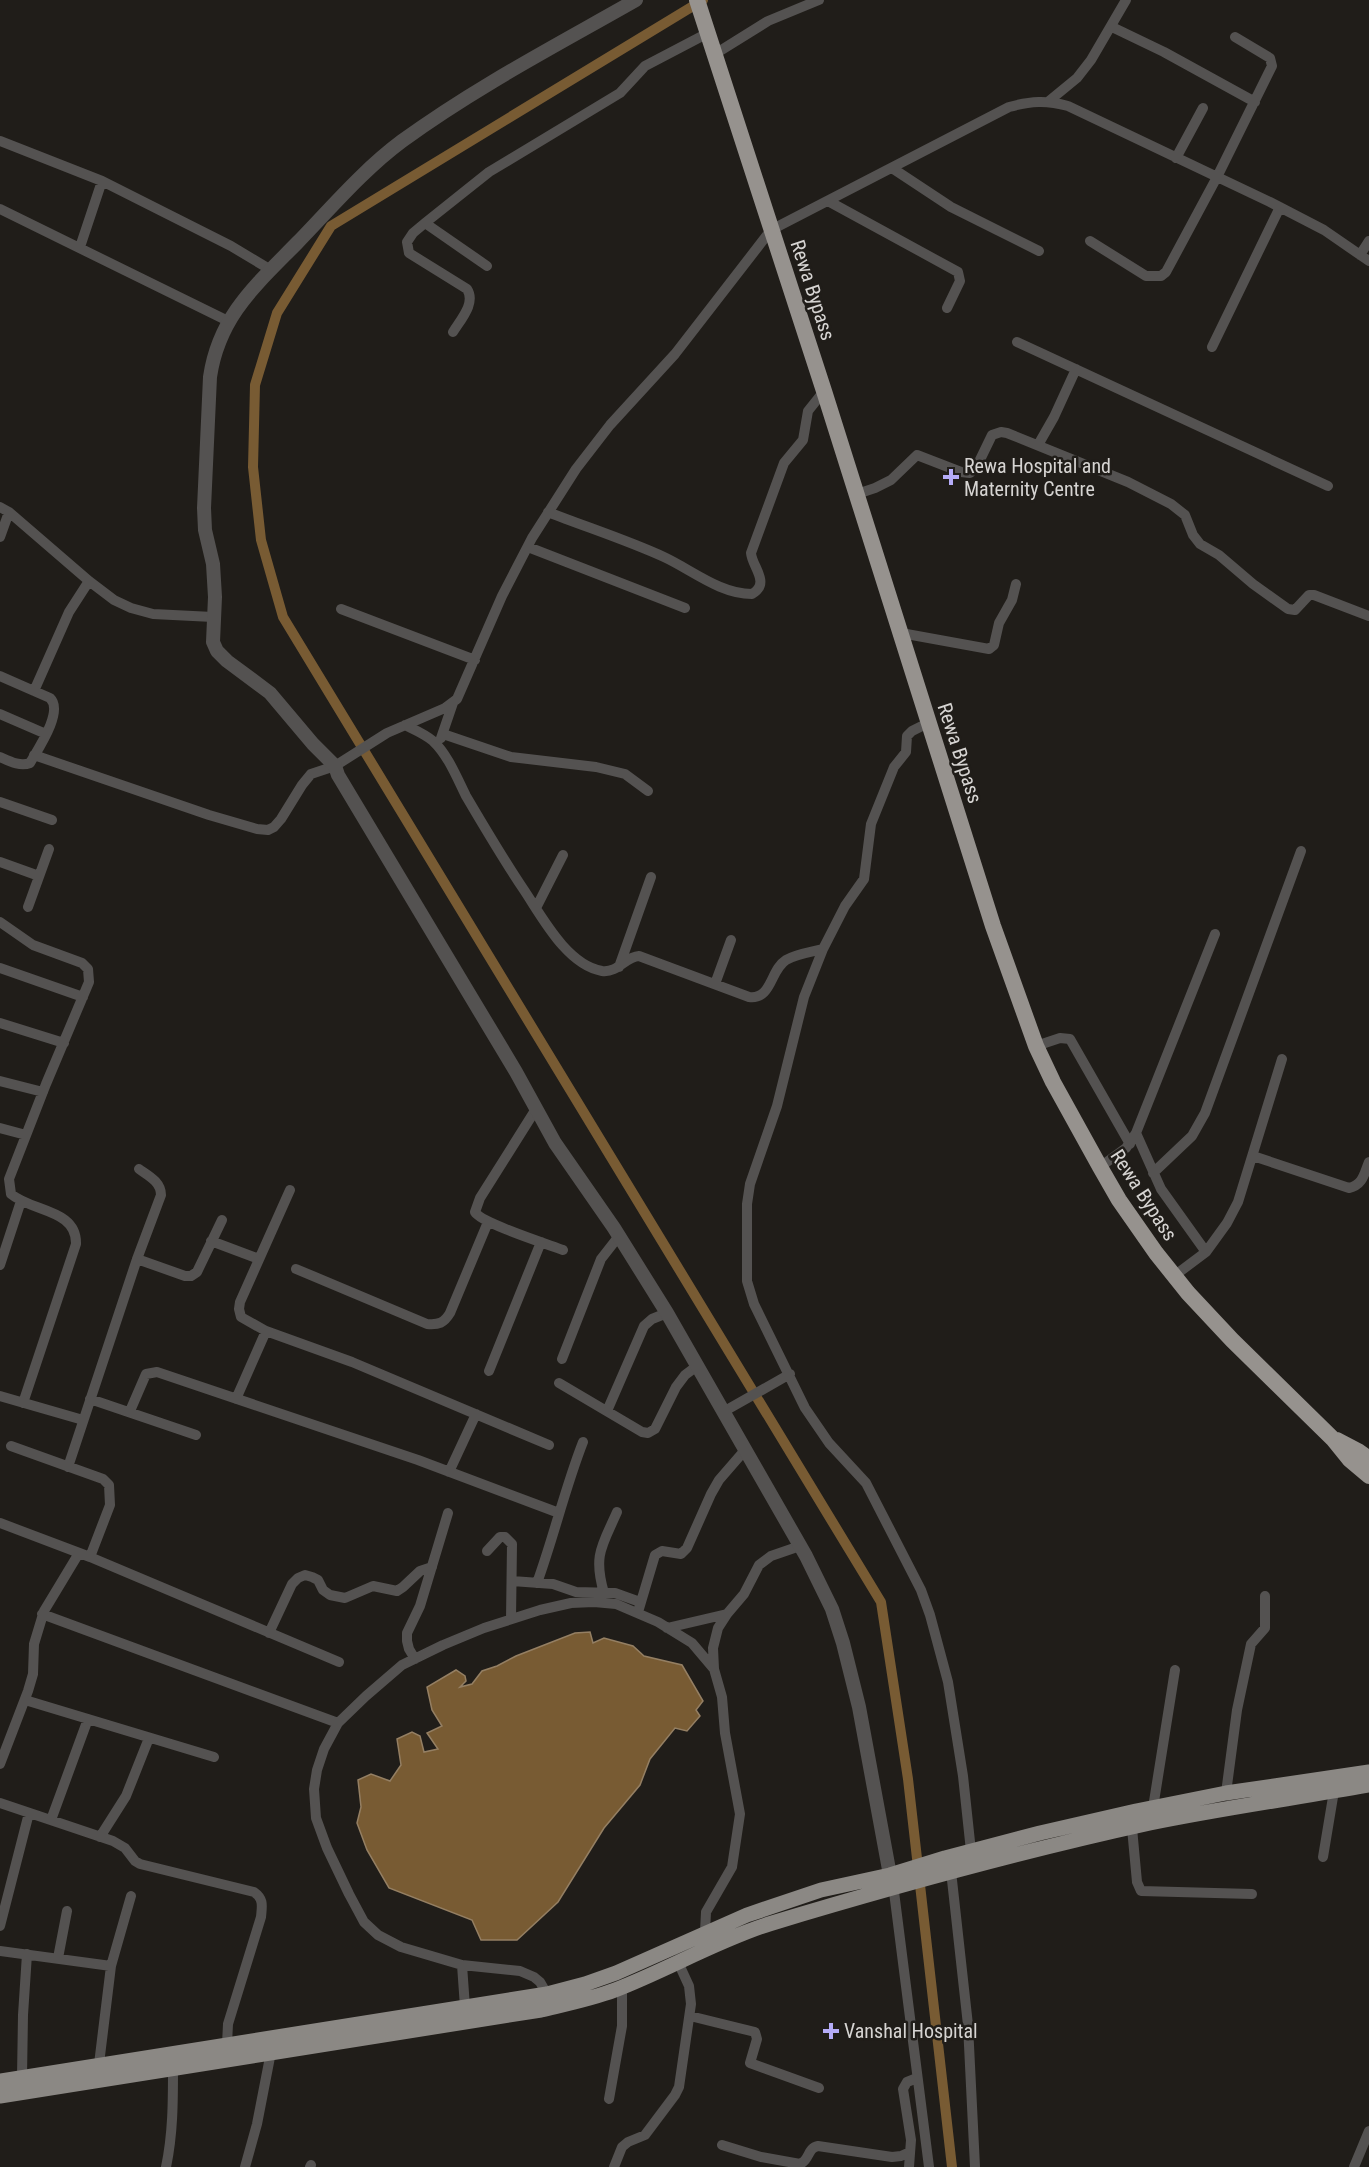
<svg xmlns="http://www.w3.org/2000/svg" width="1369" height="2167" viewBox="0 0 1369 2167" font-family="'Roboto Condensed',sans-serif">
  <rect width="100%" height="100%" fill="#201d19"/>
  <path fill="#785b33" stroke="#947f63" stroke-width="1.5" d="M590,1632L593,1643L604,1638L633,1646L644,1656L682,1665L703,1701L696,1710L700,1716L687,1731L675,1728L650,1759L640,1785L604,1828L558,1902L517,1940H481L472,1920L389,1888L367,1850L357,1823L361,1807L358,1780L371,1774L390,1781L401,1765L397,1739L412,1732L420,1736L424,1752L438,1749L427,1733L442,1726L432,1710L427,1687L456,1670L465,1676L466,1681L460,1687L472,1684L482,1671L497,1666L516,1656L575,1633Z"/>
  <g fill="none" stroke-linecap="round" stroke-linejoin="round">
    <path stroke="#785b33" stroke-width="10" d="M703,0L331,226L277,313L255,385L253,467L261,540L283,617L881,1602L908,1779L952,2167"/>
    <path stroke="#545251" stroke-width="10" d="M1112,27L1164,52L1255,102
      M715,54L768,21L819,0
      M1049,101L1077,78L1091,60L1126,0
      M0,141L102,181L231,246L271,270
      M1176,158L1203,108
      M892,168L951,207L1039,251
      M828,201L958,272L960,281L947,308
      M0,209L228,321
      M425,223L487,266
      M1090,241L1146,276H1161L1166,272L1217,177L1272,66L1270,58L1235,37
      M80,247L102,181
      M1360,255L1369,241
      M453,332C461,319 476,303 467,289L409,253L407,242L413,233L425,223L489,172L620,93L645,66L708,33
      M1017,342L1328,486
      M1212,347L1280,207
      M1038,445L1054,417L1076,369
      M857,494L875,488L891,480L917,455L961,472L970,473L977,466L992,435L1001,432L1007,433L1128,482L1171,504L1185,515L1193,535L1200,544L1219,555L1253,584L1288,609L1295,610L1309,595H1314L1369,616
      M0,507L9,512L89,581L114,600L131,608L153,614L213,617
      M548,512C586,527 627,540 664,557C692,570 720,594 752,594C771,583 752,567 751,553L784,463L803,440L808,411L824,391
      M0,537L9,512
      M528,547L685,608
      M341,609L475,660
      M901,633L989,649L994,645L999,623L1012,600L1016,584
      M0,676L50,698C64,711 38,749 30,763C20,767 9,761 0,757
      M34,691L69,612L89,581
      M0,714L46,734
      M928,723L912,731L907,736L906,752L894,767L871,824L864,879L845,906L823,949L804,997L777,1106L750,1184L747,1204V1281L754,1304L805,1408L829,1443L866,1483L921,1590L930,1615L948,1682L963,1776L971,1851
      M405,725C415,730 425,734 433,741C448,755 457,778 466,796C485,828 503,859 524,890C542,917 567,965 602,971C618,973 625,957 639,956L749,997C772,1000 770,970 786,960C796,954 811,952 823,949
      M443,734L511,757L596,767L625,774L648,791
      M441,738L453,703
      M34,755L209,815L257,829L268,830L274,827L281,819L302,785L311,774L335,766L387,733L445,708L457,699L502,596L532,538L576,469L610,425L675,354L771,230L1009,107C1031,101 1046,100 1068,106L1270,202L1324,230L1369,261
      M0,802L52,820
      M0,862L39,876
      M28,907L49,849
      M536,908L563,855
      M0,922L33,945L82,963L88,969L89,982L46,1084L9,1179L11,1194C32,1212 77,1209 76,1244L23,1403
      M619,967L651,877
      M0,968L83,997
      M715,984L731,940
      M0,1023L64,1043
      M1036,1046L1060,1038L1070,1039L1130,1144
      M0,1081L43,1092
      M536,1109L480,1198L475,1212C481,1223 547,1244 563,1250
      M0,1128L26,1135
      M1136,1133L1161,1189L1206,1252
      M1253,1156L1349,1188C1363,1185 1364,1174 1369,1162
      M1100,1167L1126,1148L1136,1133L1215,934
      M1153,1173L1192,1136L1205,1113L1301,851
      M290,1190L240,1302L239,1309L241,1317L266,1331L352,1362L549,1445
      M211,1241L259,1259
      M137,1259L185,1276H191L197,1272L222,1220
      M0,1265L21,1201
      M296,1269L427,1324C439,1325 444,1323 450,1313L488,1222
      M1174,1276L1206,1252L1227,1223L1238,1202L1282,1059
      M562,1359L601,1259L619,1236
      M489,1371L541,1242
      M559,1383L642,1432L648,1433L655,1429L676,1387L685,1375L697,1366
      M0,1396L83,1420
      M90,1399L196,1435
      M236,1399L266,1331
      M130,1411L146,1374L157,1372L418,1460L559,1513
      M607,1411L644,1326L652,1319L667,1313
      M723,1412L790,1374
      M11,1446L103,1479L109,1485L110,1505L90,1557
      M68,1467L137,1259L161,1195C161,1182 149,1176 139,1169
      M449,1472L476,1414
      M0,1523L90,1557L339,1662
      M487,1551L500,1537H505L512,1544L511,1619
      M512,1581L553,1584L576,1592L615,1593L640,1602
      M537,1583C554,1536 565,1488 583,1442
      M604,1593C593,1555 602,1546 617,1512
      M638,1612L655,1555L662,1551L681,1554L687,1548L711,1494L719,1480L745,1450
      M42,1614L338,1723
      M667,1628L727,1614
      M269,1633L292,1584L298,1578L305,1575L312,1577L318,1580L323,1590L330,1595L345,1598L373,1586L397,1591L403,1587L420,1571L432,1567
      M415,1659L409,1649L407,1641V1633L420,1606L448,1513
      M714,1669L713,1648L718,1628L727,1614L744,1594L759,1565L771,1556L800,1546
      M25,1700L214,1757
      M0,1764L28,1691L33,1674L34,1644L44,1611L79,1553
      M1226,1793L1237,1710L1251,1644L1265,1628V1596
      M0,1803L113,1841L125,1848L135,1861L140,1864L254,1892C264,1899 262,1906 261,1917L228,2024L227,2044
      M1152,1814L1175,1670
      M51,1820L88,1719
      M1132,1828L1137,1882L1141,1891L1252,1894
      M100,1837L126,1796L149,1738
      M1323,1857L1334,1791
      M951,1871L968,2025L975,2167
      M893,1884L929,2167
      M0,1926L29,1813
      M0,1951L111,1966
      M58,1958L67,1911
      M462,1965L465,2007
      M547,1994L540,1982L534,1977L520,1971L462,1965L401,1947L378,1935L364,1922L349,1894L327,1848L316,1818L314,1789L317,1770L324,1749L338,1723L366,1696L402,1665L443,1645L484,1628L540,1610L571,1603L594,1602L616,1604L658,1622L692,1643L714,1669L722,1697L725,1733L740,1814L732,1867L706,1912L705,1932
      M690,2016L755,2032L757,2039L750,2063L819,2088
      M99,2064L111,1966L131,1896
      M22,2077L23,2015L27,1954
      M609,2099L622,2026V1987
      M722,2145L761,2157L800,2164C810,2160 807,2148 818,2146L892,2157L901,2156L910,2152
      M166,2167C173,2134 173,2101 173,2068
      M245,2167L257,2124L271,2052
      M310,2167L311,2165
      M614,2167L622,2147L628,2142L645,2135L675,2095L679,2087L691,2004L689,1986L678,1962
      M909,2167L911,2140L903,2089L907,2082L917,2078
      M1354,2167L1369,2131"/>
    <path stroke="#545251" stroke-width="14" d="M636,0C557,45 476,87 402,141C363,170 331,208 297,243C256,285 219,316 210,377L204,508L205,530L213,564L215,597L213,642L217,651L227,661L270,693L313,744L335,766L338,775L516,1072L555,1143L614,1228L667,1313L806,1556L832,1609L843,1643L859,1707L890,1875"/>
    <path stroke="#8b8884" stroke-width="15" d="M0,2081L547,1994L585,1984L616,1973L747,1915L821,1890L890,1875L945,1858L1040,1833L1136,1811L1226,1793L1369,1772
      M0,2096L541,2010C566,2004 591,1999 615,1990C667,1970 716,1941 769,1924C895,1886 1022,1851 1150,1823C1223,1808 1296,1798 1369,1785"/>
    <path stroke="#96928e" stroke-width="16" d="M697,0L824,391L993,926L1036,1046L1053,1082L1100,1167L1119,1200L1156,1253L1188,1293L1232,1340L1333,1439L1350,1460L1369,1476
      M1337,1440L1358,1451L1369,1459"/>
  </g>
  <g fill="#b5acf8" stroke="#201d19" stroke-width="2">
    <path d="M948 468h6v6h6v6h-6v6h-6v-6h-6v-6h6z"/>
    <path d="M828 2022h6v6h6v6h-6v6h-6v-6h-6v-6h6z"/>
  </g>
  <g text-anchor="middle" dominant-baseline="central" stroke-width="5" stroke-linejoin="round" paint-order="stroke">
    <g font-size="20" fill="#d6d4d2" stroke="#201d19">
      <text transform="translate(813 290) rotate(72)">Rewa Bypass</text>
      <text transform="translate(960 753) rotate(72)">Rewa Bypass</text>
      <text transform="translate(1144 1195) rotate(57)">Rewa Bypass</text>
    </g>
    <g font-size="20" fill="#d6d4d2" stroke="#201d19" text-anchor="start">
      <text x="964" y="466">Rewa Hospital and<tspan x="964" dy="23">Maternity Centre</tspan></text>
      <text x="844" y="2031">Vanshal Hospital</text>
    </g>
  </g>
</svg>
